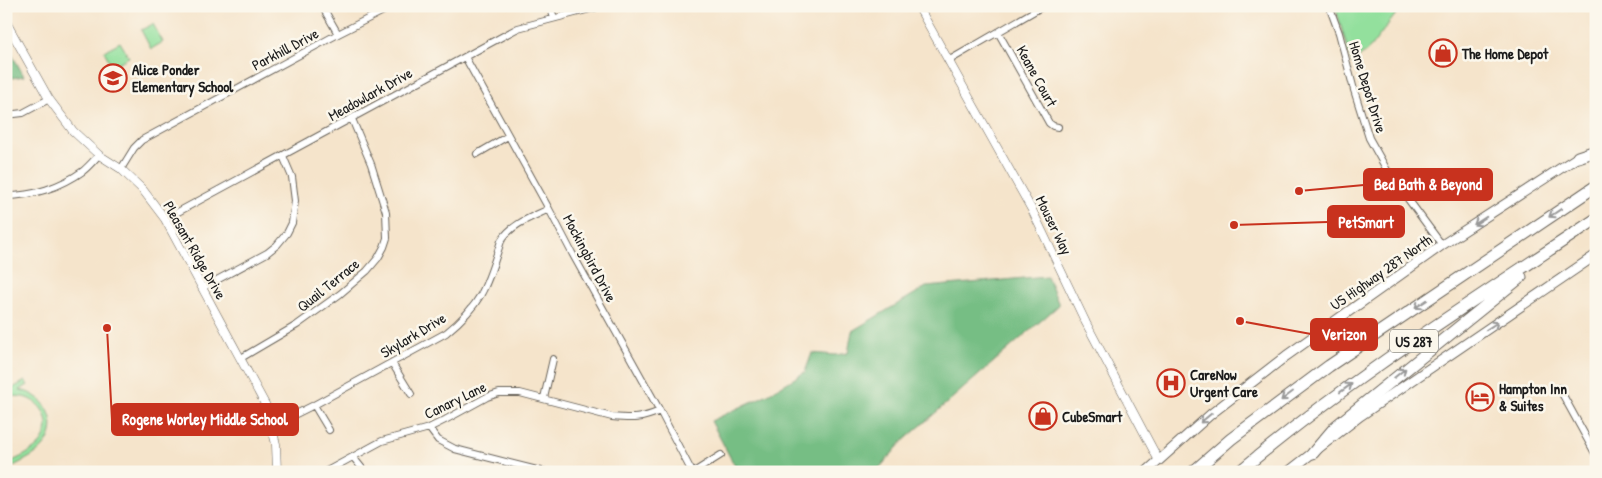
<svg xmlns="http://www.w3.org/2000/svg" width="1602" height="478" viewBox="0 0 1602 478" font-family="'Patrick Hand',sans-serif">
  <rect width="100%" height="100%" fill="#fbf7ec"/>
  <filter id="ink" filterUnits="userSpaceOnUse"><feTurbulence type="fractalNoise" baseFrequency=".02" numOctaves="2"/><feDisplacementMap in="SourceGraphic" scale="10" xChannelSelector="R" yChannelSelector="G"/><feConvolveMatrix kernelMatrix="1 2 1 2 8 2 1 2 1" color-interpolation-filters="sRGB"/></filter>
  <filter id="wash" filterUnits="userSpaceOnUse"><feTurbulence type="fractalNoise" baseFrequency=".0096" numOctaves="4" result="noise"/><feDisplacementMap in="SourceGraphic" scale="20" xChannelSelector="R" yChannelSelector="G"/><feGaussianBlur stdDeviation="1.12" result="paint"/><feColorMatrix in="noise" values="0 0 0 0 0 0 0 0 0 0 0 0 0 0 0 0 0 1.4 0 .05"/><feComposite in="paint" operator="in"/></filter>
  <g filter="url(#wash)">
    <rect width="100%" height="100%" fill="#f5e4cb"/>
    <path fill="#93e09d" stroke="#587e5c" d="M1335,6H1402L1370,48L1352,64Z
      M153,24L163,42L151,49L141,30Z
      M120,42L129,57L112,66L104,51Z
      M25,381L28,385L20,390C46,395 63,424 43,447C34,457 18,463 6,470V464C18,458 34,452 42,441C58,416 32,389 6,398V392Z"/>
    <path fill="#76be84" stroke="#496d50" d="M6,44L24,76L6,79Z
      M1047,276L1059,305L902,442L876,472H738L711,421L768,394L805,372L812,353L835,355L848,353L852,331L926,287Z"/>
  </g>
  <g filter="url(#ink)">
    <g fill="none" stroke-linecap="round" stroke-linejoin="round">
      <g stroke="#686259" stroke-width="8">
        <path id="minor" d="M322,6L338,34
          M550,6L554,18
          M1329,6L1339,33L1354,90L1369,138L1388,172L1442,245
          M998,32L1049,123L1053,126L1058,127
          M465,57L549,209L572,253L660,411L692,472
          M948,61L1043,6
          M6,115L23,113L49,99
          M477,154L508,136
          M121,169L134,148L142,140L338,34L393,6
          M6,196C33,196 61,187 83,171C89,166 94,160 99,155
          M165,219L518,28L594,8
          M202,288L267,253L277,245L287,233L292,223L295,201L292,177L283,156
          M241,358L297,325L340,294L367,271L378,258L384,247L387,238L386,212L371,164L352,119
          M392,363L411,394
          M1559,388L1596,455
          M544,398L553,359
          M314,405L329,430
          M272,426L314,405L446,333C483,303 487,285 501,241C511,224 532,217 549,209
          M429,428L438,440L455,449L545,472
          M353,457L365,472
          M325,472L382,441L429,428L445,420L487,397L499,393H520L612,417C633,419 641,419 660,411
          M694,472L721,455"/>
      </g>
      <g stroke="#686259" stroke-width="9">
        <path id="tertiary" d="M918,6L1032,210L1086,323L1158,459
          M6,22L49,99L73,131L99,155L121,169L143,190L165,219L266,406L276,444L277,472"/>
      </g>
      <g stroke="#686259" stroke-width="11">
        <path id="secondary" d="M1146,472L1211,414L1286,356L1442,245L1578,157
          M1288,472L1360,416L1596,255"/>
      </g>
      <g stroke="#686259" stroke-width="13">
        <path id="motorway" d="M1578,157L1596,151
          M1313,453L1336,426L1521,277
          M1193,472L1231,439L1329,366L1596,186
          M1239,472C1350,378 1475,300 1596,219"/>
      </g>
      <use href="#minor" stroke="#fff" stroke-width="6"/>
      <use href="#tertiary" stroke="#fff" stroke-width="8"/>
      <use href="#secondary" stroke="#fff" stroke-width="9"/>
      <use href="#motorway" stroke="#fff" stroke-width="11"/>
    </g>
    <defs><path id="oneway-shaft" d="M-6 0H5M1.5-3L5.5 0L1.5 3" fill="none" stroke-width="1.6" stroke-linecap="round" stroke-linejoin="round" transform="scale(1.25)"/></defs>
    <g stroke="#999">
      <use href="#oneway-shaft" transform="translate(1555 213) rotate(146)"/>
      <use href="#oneway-shaft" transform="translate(1480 221) rotate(147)"/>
      <use href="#oneway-shaft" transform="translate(1421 304) rotate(146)"/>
      <use href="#oneway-shaft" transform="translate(1492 326) rotate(-34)"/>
      <use href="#oneway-shaft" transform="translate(1400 373) rotate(-39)"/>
      <use href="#oneway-shaft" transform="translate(1346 388) rotate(-36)"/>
      <use href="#oneway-shaft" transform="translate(1287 396) rotate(143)"/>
      <use href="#oneway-shaft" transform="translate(1206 418) rotate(140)"/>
    </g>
  </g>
  <defs>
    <g id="shop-ring" transform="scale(1.4375)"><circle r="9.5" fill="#fbf7ec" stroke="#c8321e" stroke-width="1.5"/><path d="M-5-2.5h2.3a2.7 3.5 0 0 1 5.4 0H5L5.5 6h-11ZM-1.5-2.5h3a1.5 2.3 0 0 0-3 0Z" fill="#c8321e"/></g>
    <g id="school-ring" transform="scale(1.4375)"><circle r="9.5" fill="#fbf7ec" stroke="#c8321e" stroke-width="1.5"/><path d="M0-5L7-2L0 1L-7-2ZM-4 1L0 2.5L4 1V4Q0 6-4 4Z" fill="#c8321e"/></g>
    <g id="hospital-ring" transform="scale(1.4375)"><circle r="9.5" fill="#fbf7ec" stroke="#c8321e" stroke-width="1.5"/><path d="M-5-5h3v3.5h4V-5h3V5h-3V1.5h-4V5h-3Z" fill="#c8321e"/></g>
    <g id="hotel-ring" transform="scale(1.4375)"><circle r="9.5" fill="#fbf7ec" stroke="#c8321e" stroke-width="1.5"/><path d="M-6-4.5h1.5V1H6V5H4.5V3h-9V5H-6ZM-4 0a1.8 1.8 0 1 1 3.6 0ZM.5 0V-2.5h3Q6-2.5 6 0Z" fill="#c8321e"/></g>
  </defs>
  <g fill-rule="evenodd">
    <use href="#shop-ring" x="1443" y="53"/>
    <use href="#school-ring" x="113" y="78"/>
    <use href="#hospital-ring" x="1171" y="383"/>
    <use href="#hotel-ring" x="1480" y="397"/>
    <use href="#shop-ring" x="1043" y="416"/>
  </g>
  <g text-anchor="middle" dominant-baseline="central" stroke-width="5" stroke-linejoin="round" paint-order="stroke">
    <rect fill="#fbf7ec" stroke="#5f5e5a" stroke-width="1" x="1390" y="329.5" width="48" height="23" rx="4"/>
    <g font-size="14" font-weight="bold" fill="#1c1c1c">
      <text x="1414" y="341">US 287</text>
    </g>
    <g font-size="15" fill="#1c1c1c" stroke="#fbf7ec">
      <text transform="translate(285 49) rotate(-28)">Parkhill Drive</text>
      <text transform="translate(1037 76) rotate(61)">Keane Court</text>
      <text transform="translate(1368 87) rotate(73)">Home Depot Drive</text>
      <text transform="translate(370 94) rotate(-29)">Meadowlark Drive</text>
      <text transform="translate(1054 225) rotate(64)">Mouser Way</text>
      <text transform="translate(195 250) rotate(60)">Pleasant Ridge Drive</text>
      <text transform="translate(590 258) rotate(62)">Mockingbird Drive</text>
      <text transform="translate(1381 272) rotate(-35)">US Highway 287 North</text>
      <text transform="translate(328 285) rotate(-39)">Quail Terrace</text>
      <text transform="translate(413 335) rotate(-31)">Skylark Drive</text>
      <text transform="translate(455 400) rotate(-26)">Canary Lane</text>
    </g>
    <g font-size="15" font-weight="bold" fill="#1c1c1c" stroke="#fbf7ec" text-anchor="start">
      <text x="1462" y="53">The Home Depot</text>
      <text x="132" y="69">Alice Ponder<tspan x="132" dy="17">Elementary School</tspan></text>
      <text x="1190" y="374">CareNow<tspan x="1190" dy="17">Urgent Care</tspan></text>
      <text x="1499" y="388">Hampton Inn<tspan x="1499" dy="17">&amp; Suites</tspan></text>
      <text x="1062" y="416">CubeSmart</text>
    </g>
  </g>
  <path fill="none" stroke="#c8321e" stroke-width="2" d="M1299 191L1364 185M1234 225L1328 222M1240 321L1311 334M107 328L112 420"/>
  <g fill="#c8321e" stroke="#fbf7ec" stroke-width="2">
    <circle cx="1299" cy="191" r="5"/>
    <circle cx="1234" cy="225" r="5"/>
    <circle cx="1240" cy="321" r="5"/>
    <circle cx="107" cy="328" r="5"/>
  </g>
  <g fill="#c8321e" stroke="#c8321e" stroke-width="2">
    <rect x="1364" y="169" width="128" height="31" rx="5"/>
    <rect x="1328" y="206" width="76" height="31" rx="5"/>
    <rect x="1311" y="319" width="66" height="31" rx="5"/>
    <rect x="112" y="404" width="186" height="31" rx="5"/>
  </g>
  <g font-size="16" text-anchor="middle" font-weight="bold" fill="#fff">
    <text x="1428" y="190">Bed Bath &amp; Beyond</text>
    <text x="1366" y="228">PetSmart</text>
    <text x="1344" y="340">Verizon</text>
    <text x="205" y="425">Rogene Worley Middle School</text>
  </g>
  <rect width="1602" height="478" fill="none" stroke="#fbf7ec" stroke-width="25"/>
</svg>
